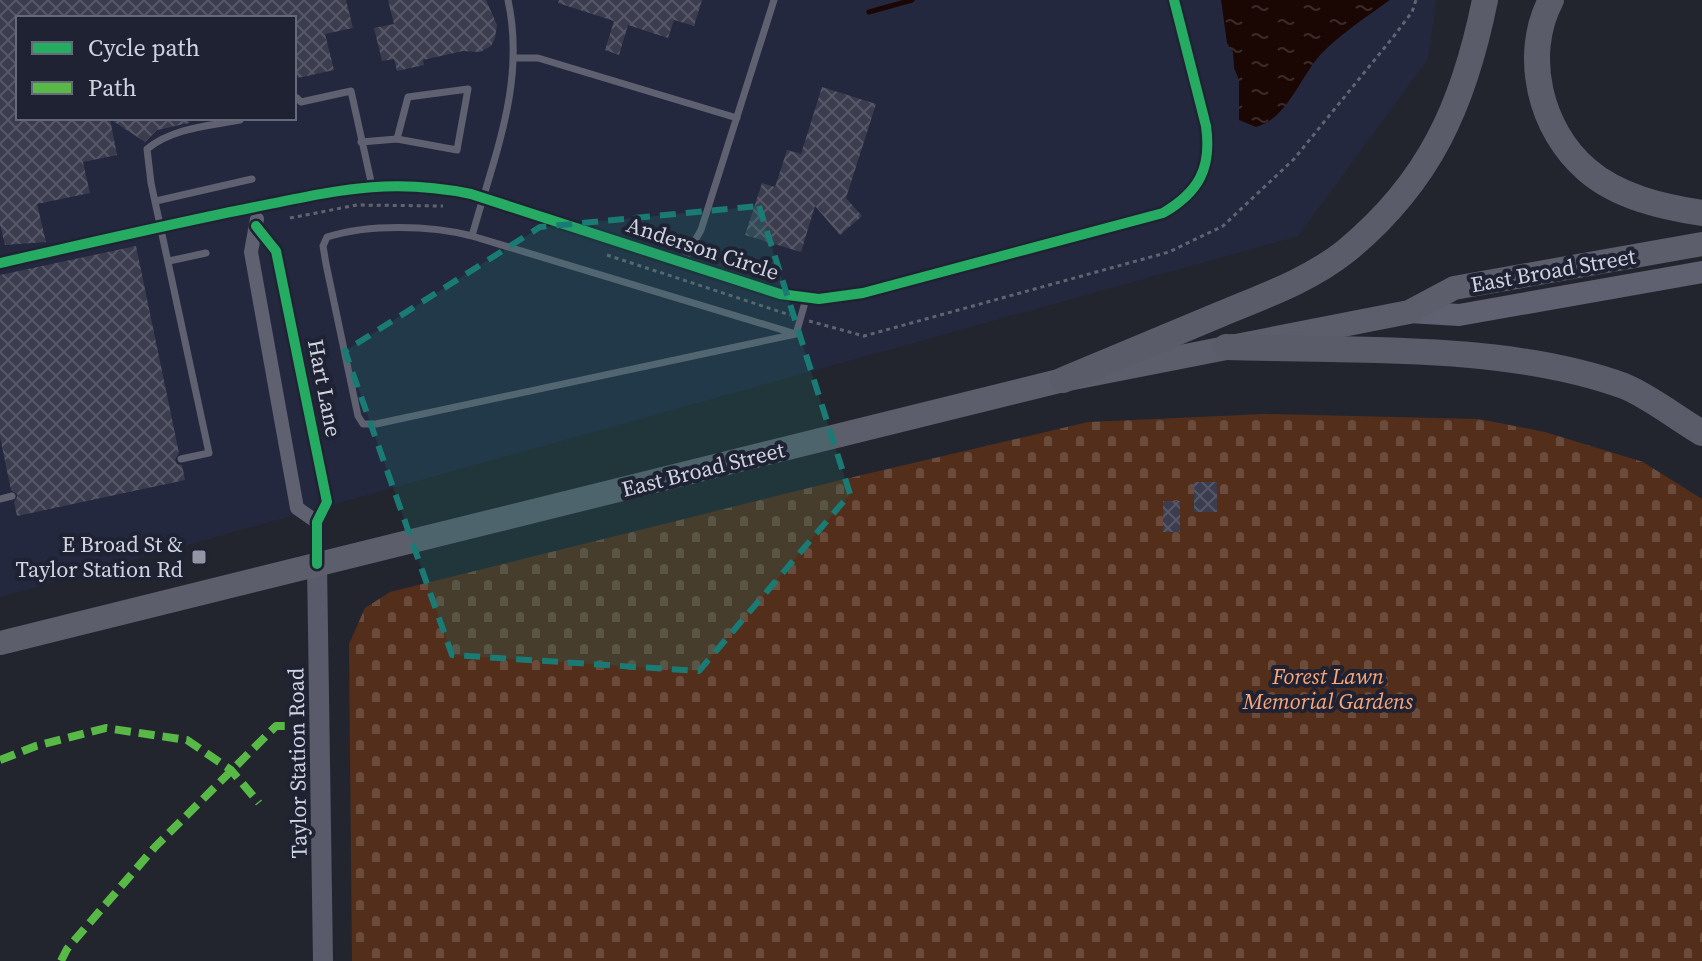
<svg xmlns="http://www.w3.org/2000/svg" width="1702" height="961" viewBox="0 0 1702 961" font-family="'Source Serif 4',serif">
  <defs>
    <pattern id="cemetery-stones" width="16" height="16" patternUnits="userSpaceOnUse" patternTransform="scale(2)"><rect width="16" height="16" fill="#522e1b"/><path d="M2 7V4a2 2 0 0 1 4 0v3zM10 15v-3a2 2 0 0 1 4 0v3z" fill="#6a4b3c"/></pattern>
    <pattern id="water-ripples" width="26" height="14" patternUnits="userSpaceOnUse" patternTransform="scale(2)"><rect width="26" height="14" fill="#1a0704"/><path d="M2 4q2-2 4 0t4 0M15 11q2-2 4 0t4 0" fill="none" stroke="#3a2a28"/></pattern>
    <pattern id="building-cross-hatch" width="8" height="8" patternUnits="userSpaceOnUse" patternTransform="scale(2)"><rect width="8" height="8" fill="#3b3d4f"/><path d="M0 0l8 8M0 8l8-8" fill="none" stroke="#565868"/></pattern>
  </defs>
  <rect width="100%" height="100%" fill="#23252e"/>
  <path fill="#24283e" fill-rule="evenodd" d="M0,0H1436L1428,59L1298,236L0,597ZM18,18H294V118H18Z"/>
  <path fill="url(#cemetery-stones)" d="M1265,414L1479,419L1545,432L1643,462L1702,499V961H352L349,644L365,608L390,592L845,479L1088,422Z"/>
  <path fill="url(#water-ripples)" d="M1221,0H1390C1366,17 1342,33 1321,54C1300,77 1287,119 1256,127L1239,120V80L1234,68L1233,52L1227,43Z"/>
  <g fill="none" stroke-linecap="round" stroke-linejoin="round">
    <path stroke="#1a0704" stroke-width="5" d="M869,12L912,0"/>
  </g>
  <path fill="url(#building-cross-hatch)" d="M0,0H346L353,28L325,34L334,70L298,78L294,61V18H18V118H189V123L157,130L145,142L110,119L117,155L83,162L90,193L37,204L46,242L5,245L0,225Z
    M388,0H486L497,25L495,38L491,46L480,52L463,51L423,60L424,65L397,71L394,59L382,61L374,28L394,24Z
    M559,0H702L694,26L674,20L668,38L628,25L619,55L605,50L614,21L558,3Z
    M822,87L876,104L846,198L862,216L840,235L815,206L801,252L745,235L762,183L775,187L787,150L801,154Z
    M136,246L179,453L175,460L177,464L182,465L185,480L17,516L14,502L18,495L11,490L0,437V275Z
    M1194,482H1217V512H1194Z
    M1163,501H1180V532H1163Z"/>
  <g fill="none" stroke-linecap="round" stroke-linejoin="round">
    <path stroke="#616470" stroke-width="3" stroke-dasharray="4 4" stroke-linecap="butt" d="M290,218L357,205L443,206
      M607,255L790,315
      M809,321L864,336L1169,252L1223,226L1294,159L1394,36L1412,12L1416,0"/>
    <path stroke="#5f6171" stroke-width="7" d="M508,0C526,83 494,156 472,236L796,334L806,299
      M515,58H538L737,118
      M297,98L301,102L351,91L372,186
      M361,142L397,139L457,150L468,89L408,97L397,139
      M156,201L252,179
      M472,236C430,225 368,224 327,237L323,246L326,264L358,416L363,424H376L796,334
      M169,261L206,253
      M682,263L701,230L774,0
      M181,459L209,453L151,183L147,149C173,128 208,126 240,120
      M0,499L12,496"/>
    <path stroke="#5f6171" stroke-width="14" d="M257,219L251,252L297,508L317,522
      M256,226L276,251L327,502L317,522V564
      M0,263C85,244 170,224 255,207C336,191 388,177 471,194L780,294L819,299L863,293L1163,213C1199,192 1212,168 1206,126L1174,0"/>
    <path stroke="#595b6a" stroke-width="20" d="M317,564L323,961"/>
    <path stroke="#5f6170" stroke-width="22" d="M1409,312L1459,315L1702,272"/>
    <path stroke="#5c5e6c" stroke-width="24" d="M0,643L1063,380L1409,312L1454,288L1702,244"/>
    <path stroke="#5a5c69" stroke-width="26" d="M1551,0C1522,55 1540,130 1587,170C1618,197 1663,207 1702,213
      M1226,347C1351,351 1506,343 1624,386C1649,396 1678,419 1702,433
      M1063,380C1116,358 1169,336 1221,314C1264,296 1310,280 1346,251C1430,182 1464,104 1485,0"/>
    <path stroke="#58b947" stroke-width="8" stroke-dasharray="16 8" stroke-linecap="butt" d="M0,760L36,746L106,728L187,740L231,770L259,803
      M61,961L67,949L155,847L276,726H289"/>
    <g stroke="#1e2233" stroke-width="15">
      <path id="cycleway" d="M256,226L276,251L327,502L317,522V564
        M0,263C85,244 170,224 255,207C336,191 388,177 471,194L780,294L819,299L863,293L1163,213C1199,192 1212,168 1206,126L1174,0"/>
    </g>
    <use href="#cycleway" stroke="#26ab63" stroke-width="10"/>
  </g>
  <path fill="#197b74" fill-opacity="0.2" stroke="#197b74" stroke-width="6" stroke-dasharray="16 10" stroke-linejoin="round" d="M759,206L850,494L699,671L452,655L345,351L540,227Z"/>
  <rect fill="#9396a2" stroke="#1e2233" stroke-width="3" x="191" y="549" width="16" height="16" rx="4"/>
  <g text-anchor="middle" dominant-baseline="central" stroke-width="8" stroke-linejoin="round" paint-order="stroke">
    <g font-size="22" fill="#d0d3e0" stroke="#1e2233">
      <text transform="translate(703 248) rotate(18)">Anderson Circle</text>
      <text transform="translate(1553 270) rotate(-10)">East Broad Street</text>
      <text transform="translate(325 388) rotate(79)">Hart Lane</text>
      <text transform="translate(703 469) rotate(-14)">East Broad Street</text>
      <text transform="translate(297 763) rotate(-91)">Taylor Station Road</text>
    </g>
    <g font-size="22" fill="#d0d3e0" stroke="#1e2233" text-anchor="end">
      <text x="183" y="544">E Broad St &amp;<tspan x="183" dy="25">Taylor Station Rd</tspan></text>
    </g>
    <g font-size="22" font-style="italic" fill="#fea77a" stroke="#1e2233">
      <text x="1328" y="676">Forest Lawn<tspan x="1328" dy="25">Memorial Gardens</tspan></text>
    </g>
  </g>
  <rect x="16" y="16" width="280" height="104" fill="#1e2233" stroke="#656978" stroke-width="2"/>
  <rect x="32" y="42" width="40" height="12" fill="#26ab63" stroke="#656978" stroke-width="2"/>
  <text x="88" y="56" font-size="24" fill="#d0d3e0">Cycle path</text>
  <rect x="32" y="82" width="40" height="12" fill="#58b947" stroke="#656978" stroke-width="2"/>
  <text x="88" y="96" font-size="24" fill="#d0d3e0">Path</text>
</svg>
